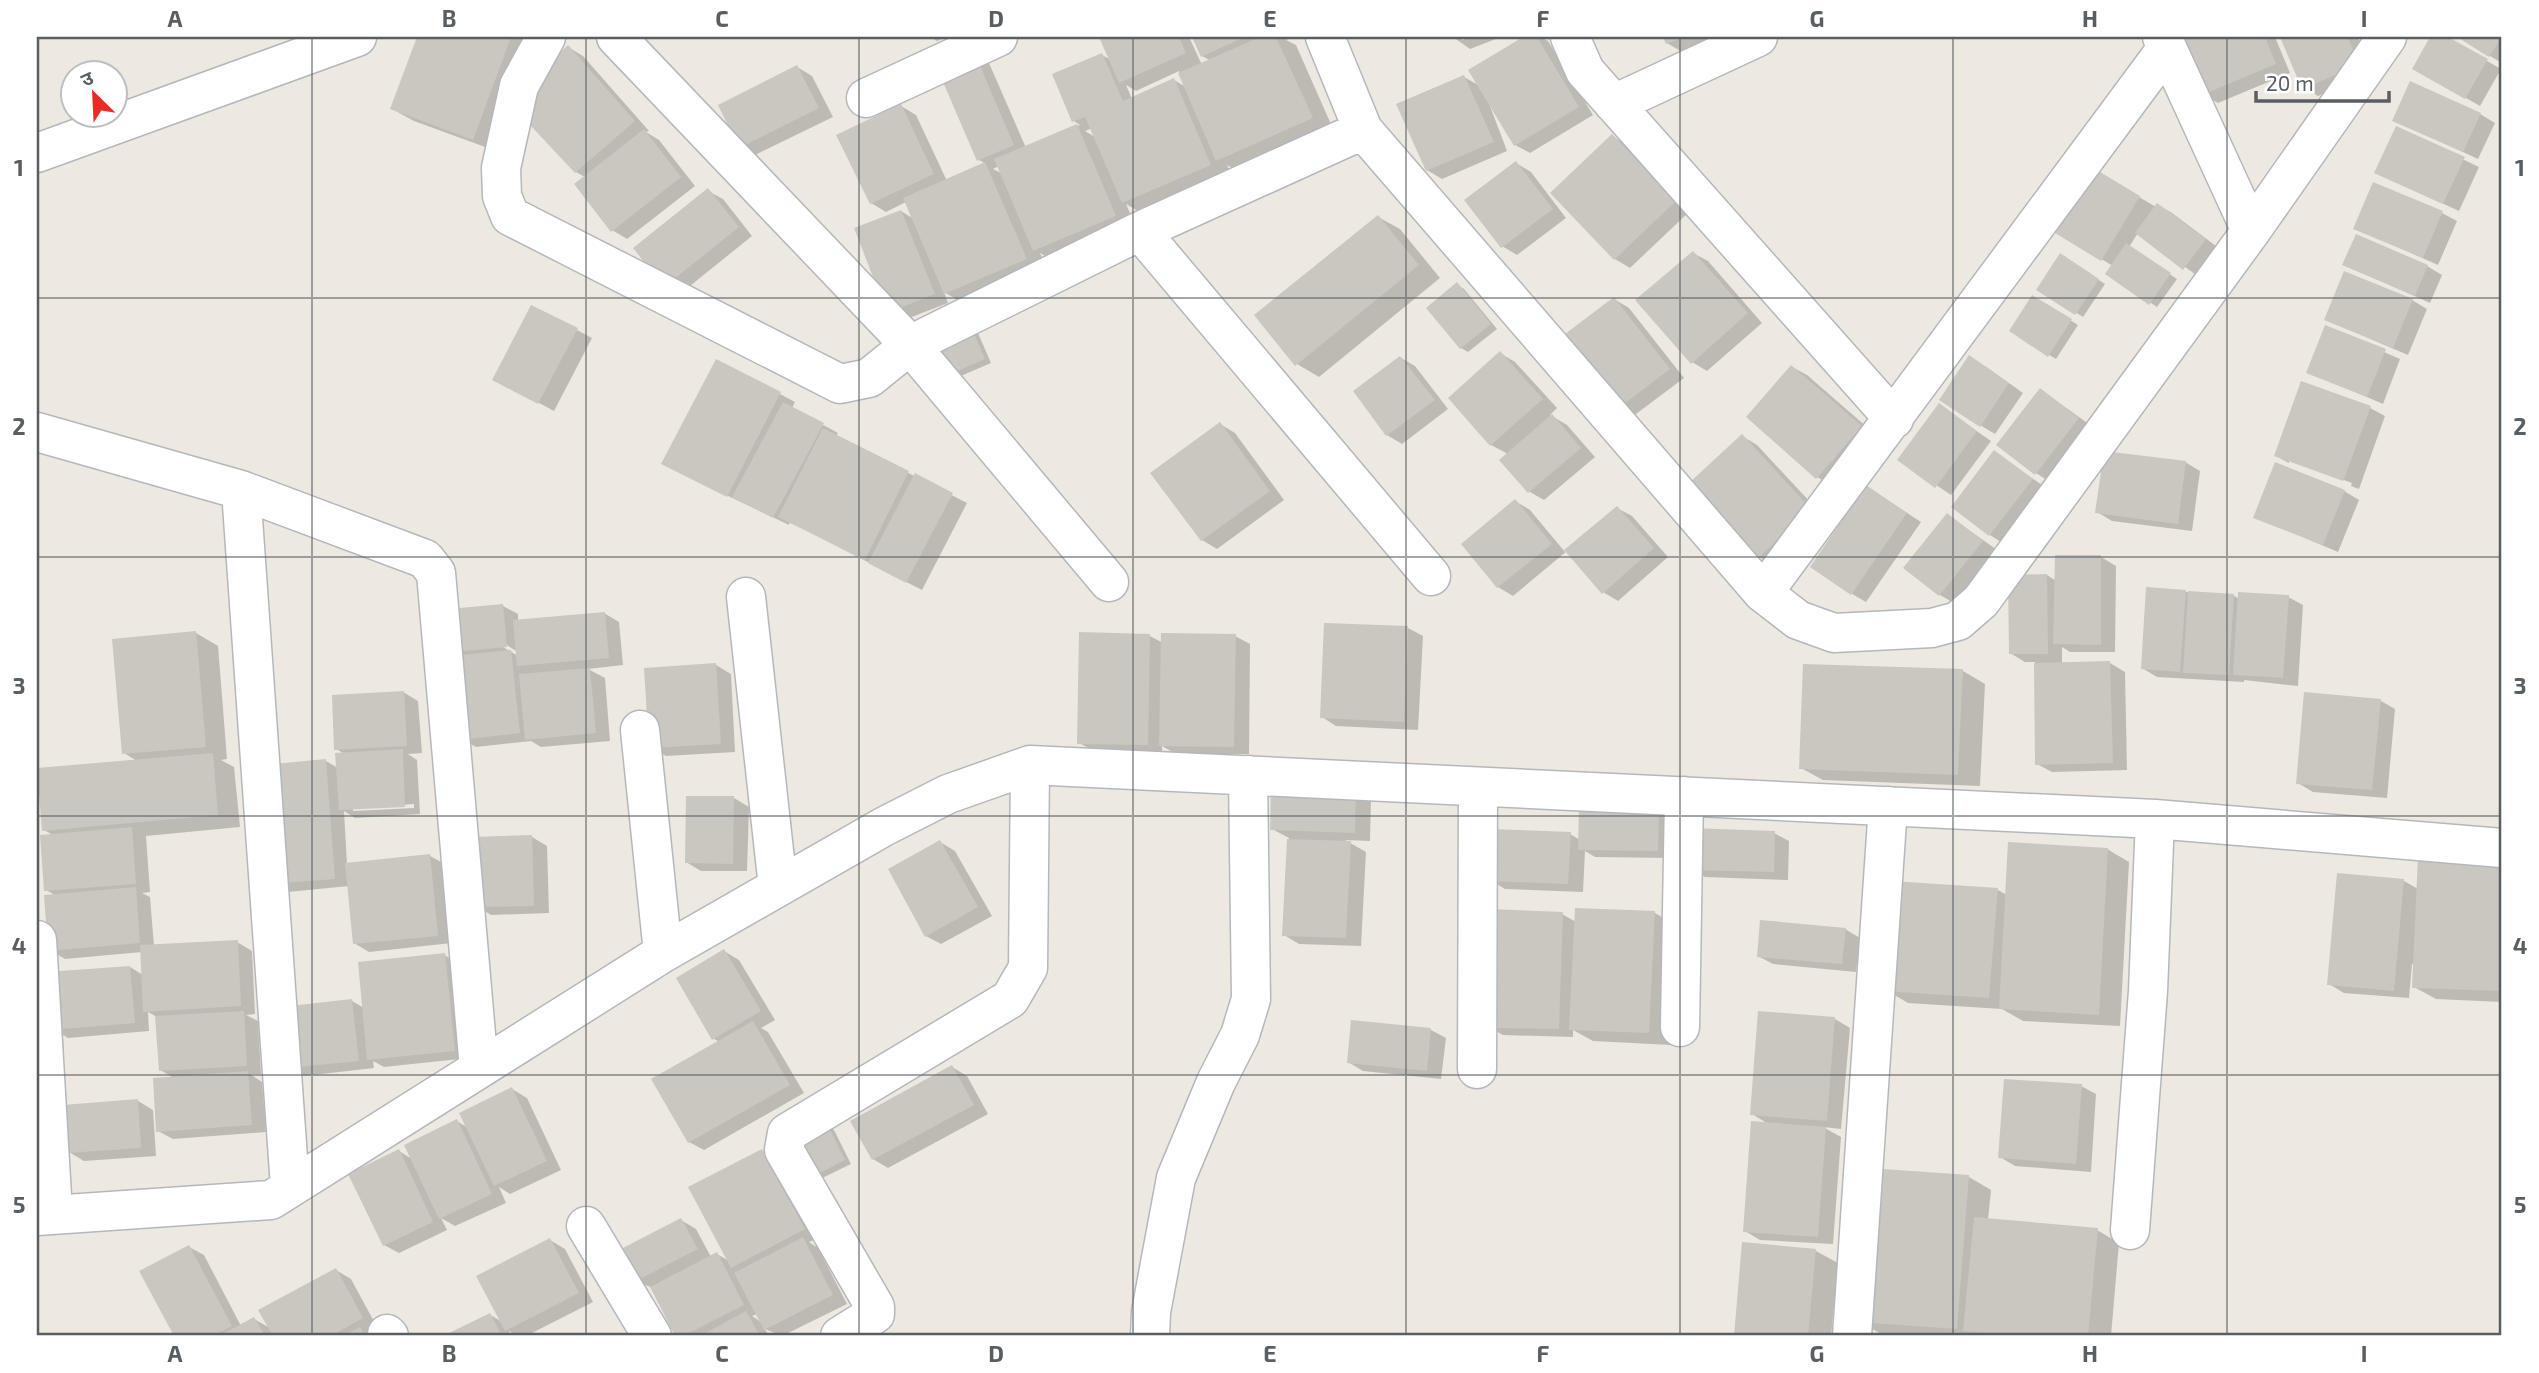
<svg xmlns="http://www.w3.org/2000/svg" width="2539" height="1373" viewBox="0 0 2539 1373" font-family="'Exo 2','Noto Sans Devanagari',sans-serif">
  <rect width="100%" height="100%" fill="#ede9e1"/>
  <path fill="#0003" fill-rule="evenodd" d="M419,37H520L535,45L496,151L414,121L392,109Z
    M930,37H947L937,41Z
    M1101,37H1189L1202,65L1211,61L1202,56L1194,37H1293L1286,40L1296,45L1334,131L1240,172L1227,165L1232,177L1145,215L1126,204L1137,229L1057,263L1040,253L1048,272L968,306L944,292L948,303L904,320L889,312L901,211L914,219L906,202L886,212L871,203L901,106L916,115L947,181L986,164L979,160L974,54L989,63L1026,148L1080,125L1074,121L1102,55L1111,60ZM1179,71L1186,87L1174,80L1132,99L1126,85L1136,91ZM1092,128L1095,137L1085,131ZM999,166L1003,174L993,169Z
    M1453,37H1462V40L1471,37H1501L1470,49Z
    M1526,37H1541L1548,41L1593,115L1530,153L1515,145L1487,98L1507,151L1442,179L1427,170L1464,77L1480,86L1471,70Z
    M1665,37H1718L1682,52L1667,43Z
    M2179,37H2275L2290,73L2218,103L2203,94Z
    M2282,37H2358L2373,73L2318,96L2303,87Z
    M2432,37H2445L2501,69L2480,106L2414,68Z
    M2460,37H2502V63L2490,56Z
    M568,47L583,56L649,131L646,132L659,140L695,186L627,239L612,230L585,177L576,172Z
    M797,67L812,76L833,117L755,155L740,147Z
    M2480,114L2495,123L2478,159L2394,120Z
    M2397,128L2479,167L2459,211L2391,180Z
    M1612,136L1627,145L1690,211L1630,268L1615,259Z
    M1516,163L1531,172L1566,218L1517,255L1502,246Z
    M2095,171L2156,207L2158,205L2172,213L2220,249L2199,277L2138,233L2129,247L2177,279L2157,307L2108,274L2113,266L2058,233Z
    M708,191L723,199L752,236L680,294L665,286Z
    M2442,213L2457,221L2438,265L2355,228Z
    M1378,217L1400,229L1440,278L1319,377L1297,364Z
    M1693,253L1708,261L1762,323L1707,371L1692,362Z
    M2067,260L2105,284L2083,317L2039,289Z
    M2345,265L2427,266L2442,275L2430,303Z
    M1457,285L1464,289L1497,329L1468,352L1461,348Z
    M2033,297L2078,325L2056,359L2049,355Z
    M1614,299L1629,308L1684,378L1636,414L1621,406Z
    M2412,300L2427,309L2408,355L2326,320Z
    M2326,327L2400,359L2383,404L2309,372Z
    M971,329L978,333L991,363L956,378L949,374Z
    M577,330L592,338L554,411L509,387Z
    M1500,353L1515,362L1557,408L1550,415L1567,425L1595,457L1544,500L1530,492L1501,460L1508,454L1491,445Z
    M1401,358L1415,366L1448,409L1402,444L1387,435L1355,392Z
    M1985,366L2023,393L1995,434L1980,425Z
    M1792,367L1807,375L1876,435L1832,486L1817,477Z
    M2041,390L2093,427L2050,482L2036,473Z
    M780,394L795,402L792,408L838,433L836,436L967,503L922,590L790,522L789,525L678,472Z
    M1939,405L1991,441L1951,495L1899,460Z
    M2370,408L2385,416L2359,489L2351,486L2352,483L2289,460V463L2276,456Z
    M1220,424L1235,433L1284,500L1217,549L1202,540L1153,473Z
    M1742,436L1757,445L1825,518L1774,565L1759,557Z
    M1995,452L2046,488L2004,544L1990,535Z
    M2185,462L2200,471L2192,531L2112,521L2097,512Z
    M2344,491L2359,500L2338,552L2255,517Z
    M1881,496L1921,522L1866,602L1852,594Z
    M1515,501L1530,510L1565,552L1617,508L1632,516L1668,557L1618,601L1603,592L1567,551L1513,596L1498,587Z
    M1948,515L1997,550L1954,603L1940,595Z
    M2101,557L2116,566L2115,652H2070L2062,647V664L2110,663L2125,672L2127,770L2052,772L2037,764L2035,662H2025L2010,653L2047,575L2056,581Z
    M2185,592L2233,595L2239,599L2288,597L2303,605L2298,686L2244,680V682L2157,677L2142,668Z
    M503,606L518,614V621L604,613L619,622L623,665L588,669L605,678L610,741L541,747L531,741L476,747L461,739L455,651ZM500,641L518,652V656L498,644Z
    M1408,628L1423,636L1418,730L1336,726L1322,717Z
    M196,633L218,646L227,759L221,760L234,767L240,827L146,836L150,892L142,893L150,897L154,946L237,942L252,951L255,1014L246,1015L258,1021L261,1074H250L262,1082L266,1132L173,1139L158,1131L174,1078L160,1070L157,1017L148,1012L149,1031L68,1038L53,1029L130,967L143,975L142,952L65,959L50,950L55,895L46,890L53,835L44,830L137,761L124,753Z
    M1150,636L1163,643L1235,636L1250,644L1249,754H1176L1162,746V752L1094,751L1079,743Z
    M716,665L731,674L735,752L666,756L651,747Z
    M1963,671L1985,684L1980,786L1823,780L1801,768Z
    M403,692L418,701L422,753L408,754L417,760L420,814L355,818L344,811L347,864L430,856L445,864L452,943L369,952L354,943L349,886L288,892L273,883L326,761L338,768L345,754L336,749ZM414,804V808L353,811V808Z
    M2381,701L2395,709L2387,798L2313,792L2298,783Z
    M1273,788L1371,799L1370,841L1345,840L1366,852L1361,946L1299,944L1284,935L1289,838L1272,829Z
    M734,798L749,807L747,871H701L686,862Z
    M1658,808L1673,816L1672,858L1595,857L1585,851L1583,892L1505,889L1490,880L1570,834L1580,840Z
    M1774,833L1789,841L1788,880L1705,877L1690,869Z
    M532,837L547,846L549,913L491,915L476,906Z
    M940,842L955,851L992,916L941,944L926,936Z
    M2107,849L2129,862L2120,1026L2023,1021L2002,1009L1908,1003L1886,990L1998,890L2007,895Z
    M2502,861V1002L2436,999L2414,987L2415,964H2412L2409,998L2344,993L2329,984L2339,875L2404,881L2418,889Z
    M1655,913L1677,926L1671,1045L1593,1041L1573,1030V1037L1503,1035L1488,1027L1562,914L1576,922Z
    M1845,929L1860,938L1856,972L1773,964L1758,956Z
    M724,951L739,960L775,1020L761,1028L768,1032L804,1093L704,1150L689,1142L720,1042L714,1039Z
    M444,955L459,963L469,1058L384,1067L373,1061L374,1068L304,1076L289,1067L352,1001L364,1008Z
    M1835,1019L1850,1028L1841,1129L1823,1127L1841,1137L1833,1244L1760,1240L1745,1231L1770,1125L1752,1114Z
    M1431,1030L1446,1038L1441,1079L1363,1071L1348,1062Z
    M952,1067L967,1076L988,1114L888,1168L873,1159Z
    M2081,1086L2096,1094L2091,1172L2015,1166L2000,1157Z
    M512,1089L527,1098L561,1170L510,1194L499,1187L506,1203L455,1226L441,1218L447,1230L399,1253L384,1245L399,1151L412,1159L457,1121L468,1128Z
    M138,1101L153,1110L156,1156L84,1161L69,1152Z
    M827,1125L834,1130L851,1164L814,1182Z
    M762,1151L777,1159L819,1238L809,1242L818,1248L847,1304L782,1336L765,1329L769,1336H677L653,1288L635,1281L681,1220L696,1229L711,1257L717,1254L729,1261ZM757,1314L761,1322L752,1316Z
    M1969,1177L1991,1190L1988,1220L2097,1230L2119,1243L2111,1336H1918L1881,1334L1859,1321Z
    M550,1240L565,1249L593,1302L526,1336H517L509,1331L511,1336H447L489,1314L502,1322Z
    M1744,1244L1816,1251L1838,1263L1831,1336H1735Z
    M189,1247L204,1255L241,1326L254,1319L270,1328L336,1270L351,1279L377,1327L366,1333L372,1336H176L142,1271Z"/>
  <path fill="#cac6c0" d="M417,37H511L473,140L390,109Z
    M1099,37H1179L1186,53L1119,83Z
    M1192,37H1245L1201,57Z
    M1260,37H1276L1313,118L1216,161L1178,73Z
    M1523,37H1537L1579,107L1514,146L1468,70Z
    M1663,37H1684L1666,44Z
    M2177,37H2265L2276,64L2202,95Z
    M2280,37H2348L2359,65L2302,89Z
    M2430,37H2448L2488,59L2465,99L2412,69Z
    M2457,37H2502L2489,57Z
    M568,45L635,121L575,173L517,111L551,61Z
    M974,52L1014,145L977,161L937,68Z
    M1102,53L1123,101L1174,78L1211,165L1122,203L1085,117L1072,122L1052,74Z
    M797,65L819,108L739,148L718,105Z
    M1464,75L1494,142L1426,171L1396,104Z
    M2410,81L2481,113L2463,152L2392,121Z
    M901,104L934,174L870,204L836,135Z
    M1077,124L1116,216L1033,251L994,159Z
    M2396,126L2465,157L2443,204L2374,173Z
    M644,129L681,177L611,232L574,184Z
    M1612,134L1676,201L1614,260L1550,193Z
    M1516,161L1553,209L1501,248L1464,200Z
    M985,162L1027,259L944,294L903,198Z
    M2095,169L2140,196L2101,261L2055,233Z
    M2373,182L2443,211L2423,258L2353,229Z
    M708,188L739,227L664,287L633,248Z
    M2157,203L2206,239L2183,270L2135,233Z
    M901,210L935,294L887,313L854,228Z
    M1378,215L1419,265L1295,366L1254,315Z
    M2356,234L2428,265L2415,296L2342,265Z
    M2126,243L2171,273L2149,305L2105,274Z
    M1693,251L1748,313L1691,364L1635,300Z
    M2060,253L2099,279L2075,315L2036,290Z
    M2344,271L2413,299L2393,348L2324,320Z
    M1457,282L1491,324L1460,349L1426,308Z
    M2032,295L2072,319L2048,357L2009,331Z
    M1614,297L1670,369L1620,407L1565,334Z
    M531,305L578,328L538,404L492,380Z
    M2325,325L2386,349L2367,397L2306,373Z
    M971,327L985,359L948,375L934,343Z
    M1500,351L1543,399L1490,446L1448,398Z
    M1969,355L2009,383L1980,427L1939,400Z
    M1400,356L1435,400L1386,436L1353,391Z
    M716,359L781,392L727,497L661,464Z
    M1791,365L1862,426L1816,479L1746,417Z
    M2301,381L2371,406L2343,481L2274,456Z
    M2040,388L2079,418L2035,475L1996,445Z
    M783,402L824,423L773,518L732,497Z
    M1939,403L1977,431L1935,488L1897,460Z
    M1552,414L1581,448L1528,493L1499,460Z
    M1220,422L1270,491L1201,541L1150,473Z
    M823,428L909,471L865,560L778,517Z
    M1742,434L1811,509L1758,558L1689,483Z
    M1994,450L2033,479L1989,536L1951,507Z
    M2104,451L2186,461L2178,524L2095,513Z
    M2275,462L2345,490L2323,545L2253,518Z
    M915,473L953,493L906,583L868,563Z
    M1866,485L1907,513L1851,595L1810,567Z
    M1515,499L1552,544L1497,588L1461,544Z
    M1617,506L1654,548L1602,594L1564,550Z
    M1947,513L1983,541L1939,596L1903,568Z
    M2055,555H2101V645L2053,644Z
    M2047,574L2048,654H2009L2008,575Z
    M2146,587L2186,590L2180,672L2141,669Z
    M2188,591L2234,594L2229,675L2183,673Z
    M2238,592L2289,595L2283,678L2233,675Z
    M503,604L507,647L453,652L449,609Z
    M605,612L609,658L517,666L513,620Z
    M1324,623L1408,626L1404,722L1320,718Z
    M196,631L206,747L122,754L112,639Z
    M1079,632L1150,634L1148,745L1077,744Z
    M1161,633L1236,634L1234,747L1159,746Z
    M511,650L520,733L459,740L451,656Z
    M2110,661L2113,763L2035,765L2034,663Z
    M716,663L721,744L649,748L644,668Z
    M1803,664L1963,669L1958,775L1799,769Z
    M590,668L596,733L525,740L519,674Z
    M404,691L407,746L334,750L332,695Z
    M2304,692L2381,699L2372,790L2296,784Z
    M403,749L405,807L339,810L335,753Z
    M213,753L218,815L42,831L37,768Z
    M326,759L335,879L272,884L263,765Z
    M1271,786L1356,789L1355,833L1270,830Z
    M686,796H734L733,864L685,863Z
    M1579,805L1659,806L1658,851L1578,850Z
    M132,827L136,884L44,891L40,835Z
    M1690,828L1775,831L1774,872L1688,870Z
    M1490,829L1571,832L1568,884L1488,881Z
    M532,835L534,906L475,907L473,837Z
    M1287,839L1351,841L1346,938L1282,936Z
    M940,840L978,907L925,937L888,869Z
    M2008,842L2108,848L2099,1015L1999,1009Z
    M430,854L438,936L353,944L345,863Z
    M2418,856L2502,860V991L2412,988Z
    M2337,873L2404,879L2394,991L2327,985Z
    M1892,881L1998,888L1989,998L1884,991Z
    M136,887L140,943L48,951L44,895Z
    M1575,908L1655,911L1649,1033L1569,1030Z
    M1490,909L1563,912L1559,1029L1486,1028Z
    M1760,920L1846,928L1842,964L1757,957Z
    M238,940L241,1006L143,1012L140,945Z
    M724,949L761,1011L712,1040L676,978Z
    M445,953L455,1051L367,1060L358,962Z
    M130,966L135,1023L51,1030L46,972Z
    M352,999L359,1061L288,1068L281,1007Z
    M244,1011L247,1066L159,1071L155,1016Z
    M1758,1011L1835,1017L1827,1121L1750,1115Z
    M1351,1020L1431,1028L1427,1071L1347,1063Z
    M753,1021L790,1085L688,1143L651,1079Z
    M952,1065L974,1105L872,1160L850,1121Z
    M248,1071L252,1125L156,1132L153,1078Z
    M2004,1079L2082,1084L2076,1164L1998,1158Z
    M512,1087L547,1161L494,1186L459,1113Z
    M138,1099L141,1148L67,1153L63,1105Z
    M457,1119L492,1194L439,1219L404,1145Z
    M1751,1121L1826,1127L1818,1237L1743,1232Z
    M827,1123L845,1160L806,1180L787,1144Z
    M399,1149L433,1222L383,1246L348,1174Z
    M762,1149L805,1229L731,1268L688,1187Z
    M1869,1168L1969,1175L1957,1329L1857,1322Z
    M1974,1217L2098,1228L2088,1336H2019L1963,1331Z
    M681,1218L698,1249L634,1282L617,1251Z
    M803,1237L833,1295L764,1330L734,1273Z
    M550,1238L579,1293L505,1331L476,1276Z
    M1742,1242L1816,1249L1808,1336H1734Z
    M189,1245L232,1326L212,1336H174L139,1271Z
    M717,1252L744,1305L683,1336H675L650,1287Z
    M336,1268L363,1318L331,1336H273L258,1310Z
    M746,1311L760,1336H700Z
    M490,1313L502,1336H443Z
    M254,1317L265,1336H219Z
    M360,1327L365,1336H343Z"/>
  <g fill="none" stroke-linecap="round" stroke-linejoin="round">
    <g stroke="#b4b8bc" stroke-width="41">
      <path id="minor" d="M546,37L519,86L501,168L502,196L510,216L840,384L869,378L910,345L1140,231L1363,130
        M616,37L910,345L1109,582
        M1325,37L1363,130L1763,593
        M1570,37L1585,71L1894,419
        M2162,37L2251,231
        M2167,48L1763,593L1798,620L1834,633L1932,628L1958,621L1981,601L2251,231L2387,37
        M866,98L998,37
        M1614,104L1758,37
        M37,153L357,37
        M1140,231L1431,576
        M37,432L241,490L425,559L436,573L479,1069
        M241,490L290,1187
        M746,597L778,887
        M640,730L663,953
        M37,940L53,1213
        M1680,1027L1684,796
        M1477,1069L1478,787
        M37,1216L271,1200L663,953L885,826L948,794L1030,765L2155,819L2502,848
        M586,1226L652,1336
        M2130,1230L2148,991L2155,819
        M387,1334L389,1336
        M840,1336L875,1314V1307L784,1150L787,1133L1010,999L1028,968L1030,765
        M1150,1336L1151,1312L1176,1178L1216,1082L1240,1035L1251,999L1248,775
        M1852,1336L1888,806"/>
    </g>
    <use href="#minor" stroke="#fff" stroke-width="38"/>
  </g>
  <path fill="none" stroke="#595e62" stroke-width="2" stroke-opacity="0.55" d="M312,37V1336M586,37V1336M859,37V1336M1133,37V1336M1406,37V1336M1680,37V1336M1953,37V1336M2227,37V1336M37,298H2502M37,557H2502M37,816H2502M37,1075H2502"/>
  <rect width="2539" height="1373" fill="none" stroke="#ffffff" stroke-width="77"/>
  <g transform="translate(94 94) rotate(336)"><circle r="33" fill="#ffffff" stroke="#bdbfc0" stroke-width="2"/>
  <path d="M0-5L12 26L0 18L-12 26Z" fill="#ee2825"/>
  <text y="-10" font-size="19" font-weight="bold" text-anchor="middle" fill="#595e62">उ</text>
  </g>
  <path d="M2256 91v10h133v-10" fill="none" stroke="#595e62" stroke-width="3.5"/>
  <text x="2266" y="91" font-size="21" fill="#595e62" stroke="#ffffff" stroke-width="5" paint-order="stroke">20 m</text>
  <rect x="38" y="38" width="2462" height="1296" fill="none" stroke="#595e62" stroke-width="2.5"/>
  <g font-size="23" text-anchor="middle" font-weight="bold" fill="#595e62">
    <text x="175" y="27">A</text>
    <text x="449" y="27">B</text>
    <text x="722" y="27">C</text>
    <text x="996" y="27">D</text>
    <text x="1270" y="27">E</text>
    <text x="1543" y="27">F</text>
    <text x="1817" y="27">G</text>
    <text x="2090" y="27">H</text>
    <text x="2364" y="27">I</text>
    <text x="19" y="176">1</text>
    <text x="2520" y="176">1</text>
    <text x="19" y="435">2</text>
    <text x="2520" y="435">2</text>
    <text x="19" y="694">3</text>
    <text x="2520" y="694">3</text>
    <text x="19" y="954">4</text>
    <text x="2520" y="954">4</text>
    <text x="19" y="1213">5</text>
    <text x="2520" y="1213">5</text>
    <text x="175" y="1362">A</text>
    <text x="449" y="1362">B</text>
    <text x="722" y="1362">C</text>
    <text x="996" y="1362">D</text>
    <text x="1270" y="1362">E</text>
    <text x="1543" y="1362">F</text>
    <text x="1817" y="1362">G</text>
    <text x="2090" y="1362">H</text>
    <text x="2364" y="1362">I</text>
  </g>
</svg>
